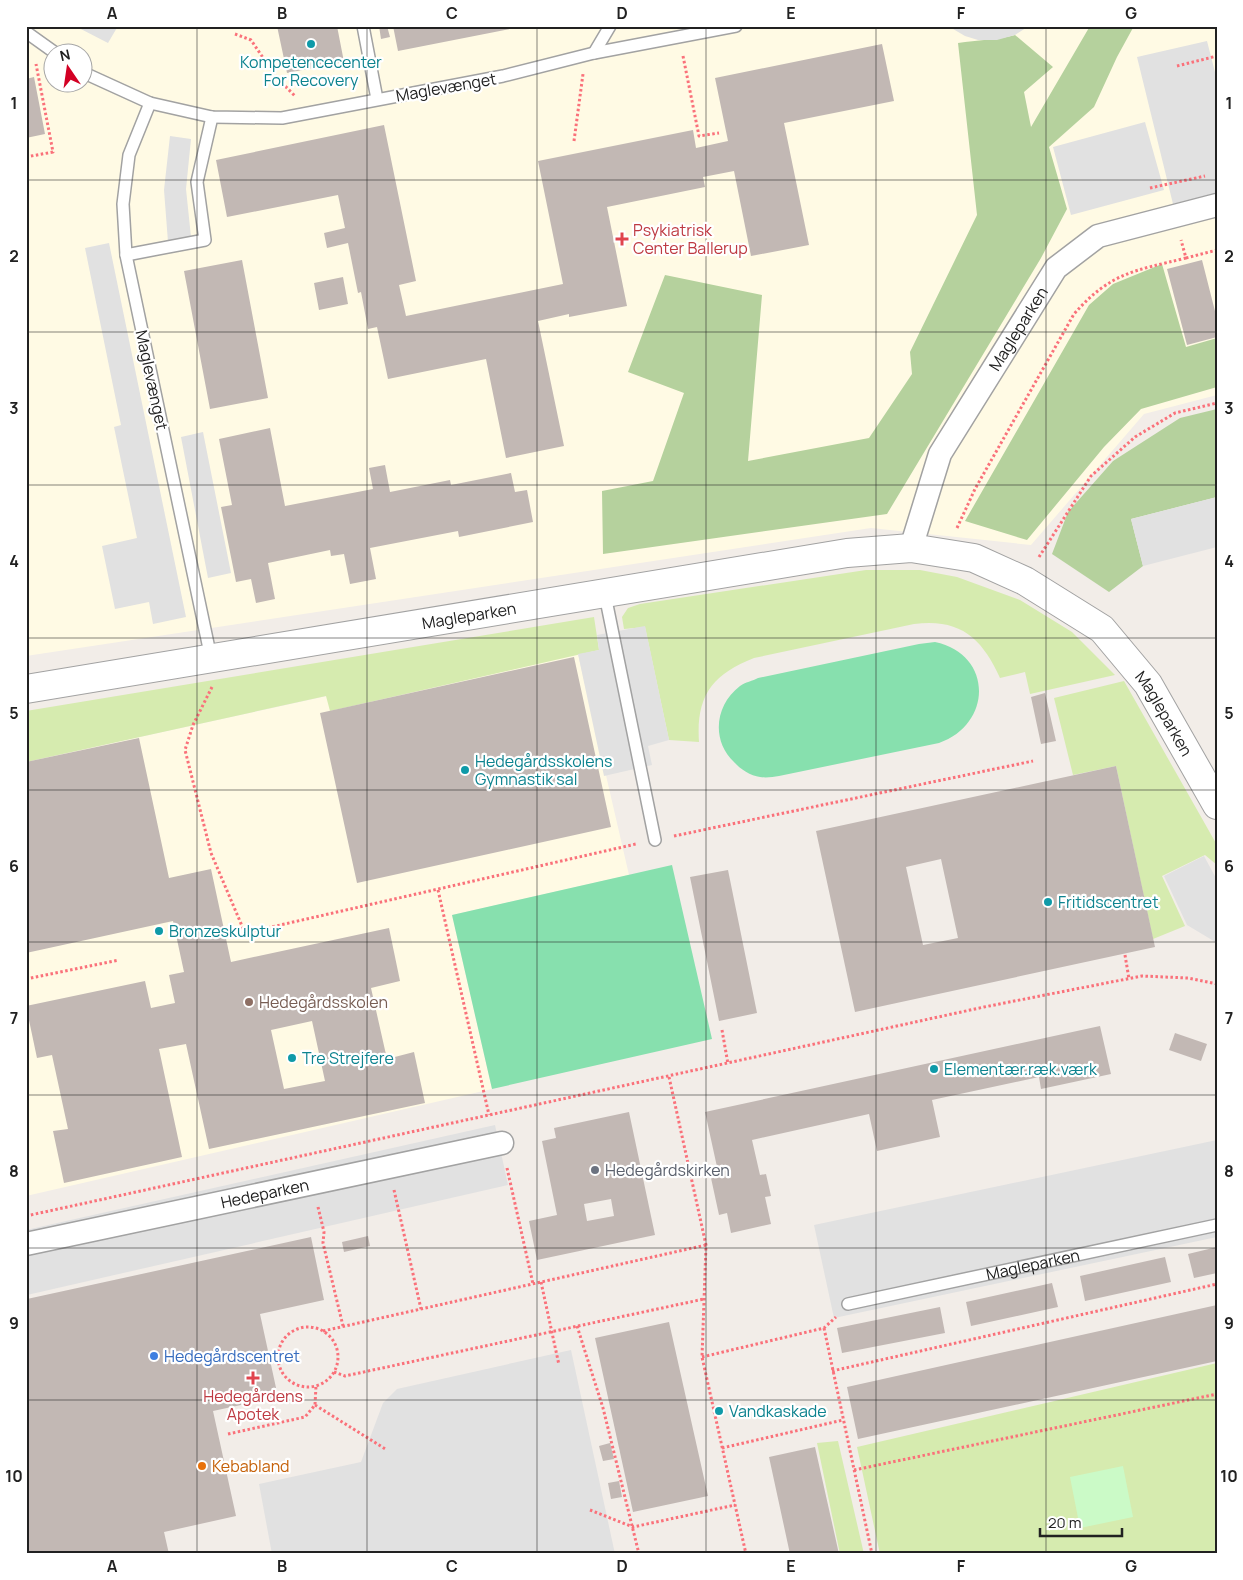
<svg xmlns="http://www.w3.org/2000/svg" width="1243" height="1580" viewBox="0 0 1243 1580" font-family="Manrope,sans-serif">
  <rect width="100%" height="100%" fill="#f2ede8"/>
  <path fill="#fffae4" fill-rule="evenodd" d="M26,26H1217V395L1144,414L1031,545L871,528L26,656ZM52,52H82V82H52Z
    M578,654L629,875L452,915L492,1089L26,1196V762L327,696L331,711Z"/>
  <path fill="#d6ebaf" d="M866,570H920L957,577L1020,600L1072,632L1115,675L1030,694L1025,672L1000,678C982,638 960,618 914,624L754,658C711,675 696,697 699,742L669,740L645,627L624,629L622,617L628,608L640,604Z
    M594,617L599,650L330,711L326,696L26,762V711Z
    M1124,681L1217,845V865L1205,855L1162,876L1185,926L1153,939L1116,766L1073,775L1054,698Z
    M1217,1363V1554H880L857,1447Z
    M838,1441L864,1554H840L817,1443Z"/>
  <path fill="#b5d19d" d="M1090,26H1134L1117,57L1094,107L1049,147L1067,209L1041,258L887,514L603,554L602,491L653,481L684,393L628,372L665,275L762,295L748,461L869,438L912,374L910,352L977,215L958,43C977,40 996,40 1015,35L1053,67L1024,92L1031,127Z
    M1162,264L1186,347L1217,338V387L1141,409L1104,447L1027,540L965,521L1089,305L1113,284Z
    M1217,409V497L1131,519L1143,566L1109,592L1052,554L1068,512L1113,461L1180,418Z"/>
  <path fill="#cbfac7" d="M1123,1466L1133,1517L1080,1528L1070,1477Z"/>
  <path fill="#87e0ae" d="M935,642C993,654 993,724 939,743L779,776C773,777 766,778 760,777C751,776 740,769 734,762C711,740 715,705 740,686C745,682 753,681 758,678L919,644Z
    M672,865L712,1039L492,1089L452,915Z"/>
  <path fill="#e1e1e1" d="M75,26H118L108,43Z
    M948,26H1029L1015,35L997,40H978L965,36Z
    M1207,41L1217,80V193L1173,204L1137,57Z
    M1145,122L1164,190L1071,215L1053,147Z
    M170,136L191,139L186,189L191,237L168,242L164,190Z
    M109,243L186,617L153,624L149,602L115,609L102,546L137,538L114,427L121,425L85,248Z
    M203,432L231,573L208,578L181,437Z
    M1217,497V547L1143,566L1131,519Z
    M645,626L669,740L648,746L652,765L604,776L578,654L599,650L597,635Z
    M1204,856L1217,880V943L1187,925L1164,876Z
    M495,1125L508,1185L27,1295L26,1230Z
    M1217,1140V1237L834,1318L814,1225Z
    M571,1350L615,1554H272L259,1484L361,1462L383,1403L397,1389Z"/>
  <path fill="#c2b8b4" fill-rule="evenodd" d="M277,26H337L344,62L287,73Z
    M379,26H387L390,37L381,39Z
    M393,26H520V27L398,51Z
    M882,44L894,101L784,123L809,245L751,256L734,171L703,177L705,187L607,207L627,306L569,317V314L538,321L564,446L506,458L486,359L388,379L377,327L368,329L361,292L358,293L348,243L327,248L324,233L345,228L338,195L227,217L216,160L384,125L416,281L399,285L406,316L563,284L538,161L693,130L696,148L728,141L715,78Z
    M34,77L45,134L26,138V79Z
    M242,260L268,398L210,409L184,271Z
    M1202,260L1217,319V337L1187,345L1167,269Z
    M343,277L348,304L319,310L314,283Z
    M270,428L285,506L373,489L369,468L385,465L390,492L450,480L451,485L511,473L515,492L527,490L533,522L459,537L458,531L370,548L376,579L350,584L344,554L331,556L330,550L268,563L275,599L256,603L251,579L236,582L221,507L232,505L219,439Z
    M574,657L611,827L357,883L320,713Z
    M1045,693L1056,741L1041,744L1031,697Z
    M139,738L169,878L211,869L231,962L389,928L400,981L371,988L387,1059L414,1052L425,1103L209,1149L186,1044L159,1049L182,1157L64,1183L53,1131L68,1129L52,1055L37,1058L26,1006L145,981L151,1008L175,1003L169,975L184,972L173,921L26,953V762ZM312,1021L325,1081L284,1089L271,1030Z
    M1116,766L1155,947L855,1012L816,831ZM941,859L958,938L923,945L906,867Z
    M728,870L757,1013L719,1021L690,877Z
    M1100,1026L1111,1074L1041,1089L1039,1077L932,1100L940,1137L877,1151L869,1114L752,1140L760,1175L766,1174L771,1196L765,1197L771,1224L731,1233L727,1213L719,1215L711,1178L719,1176L705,1112Z
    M1175,1033L1207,1044L1201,1061L1169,1050Z
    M629,1112L655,1235L537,1260L529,1221L557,1215L542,1141L556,1138L554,1128ZM611,1199L614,1216L587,1221L584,1204Z
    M368,1236L370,1246L344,1252L342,1242Z
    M311,1237L324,1300L260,1314L278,1397L213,1411L236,1516L164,1532L169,1554H26L27,1299Z
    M1217,1247V1273L1194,1278L1188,1254Z
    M1165,1257L1171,1282L1085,1301L1080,1276Z
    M1052,1283L1058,1307L971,1326L966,1302Z
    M1217,1305V1361L858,1439L847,1387Z
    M940,1307L945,1333L842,1353L837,1328Z
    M669,1322L708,1496L633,1512L595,1338Z
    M610,1443L614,1459L603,1461L599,1446Z
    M815,1447L839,1554H790L769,1457Z
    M619,1481L622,1497L611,1499L608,1483Z"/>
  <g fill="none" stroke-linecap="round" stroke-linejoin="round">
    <g stroke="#a2a2a2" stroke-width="14">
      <g id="service">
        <path d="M363,26L377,99"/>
        <path d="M26,32L54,52"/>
        <path d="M594,53L610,26"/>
        <path d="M82,72L150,103L212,117L282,118L503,76L594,53L736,26"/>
        <path d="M150,103L129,155L123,204L126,255L211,658"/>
        <path d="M126,255L205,240L197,182L212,117"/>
        <path d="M605,595L655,840"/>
        <path id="s1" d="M848,1304L1217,1225"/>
      </g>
    </g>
    <g stroke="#a2a2a2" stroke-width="25">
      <g id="minor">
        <path id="s2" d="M911,548L940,454L1056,268L1098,236L1217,205"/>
        <path id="s3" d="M26,1244L502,1143"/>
      </g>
    </g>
    <g stroke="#a2a2a2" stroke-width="30">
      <g id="tertiary">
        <path id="s4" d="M26,689L847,553L911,548L974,558L1025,581L1102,629L1148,684L1217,805"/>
      </g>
    </g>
    <path stroke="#fa717a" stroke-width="3" stroke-dasharray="2.5 2.5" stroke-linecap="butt" d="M235,34L251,40L276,77L295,96
      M683,56L699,136L719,133
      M1177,66L1217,56
      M574,141L583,74
      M26,157L53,152L36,64
      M1150,188L1205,176
      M1186,258L1217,250
      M957,528L975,489L1074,314C1111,272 1134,271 1186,258L1181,240
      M1039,557L1091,476L1135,437L1175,413L1217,403
      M212,687L193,725L185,750L211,853L245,933L636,844
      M674,836L1033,761
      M438,890L489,1115
      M1125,955L1129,979
      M26,979L119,960
      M722,1030L728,1064
      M669,1077L706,1245L702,1357L746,1554
      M507,1168L533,1284
      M394,1190L421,1309
      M318,1207L324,1232L323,1243L343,1326
      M26,1216L984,1007L1142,976L1188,978L1217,984
      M541,1282L559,1365
      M577,1326L603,1408L639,1554
      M278 1357a30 30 0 1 1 60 0a30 30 0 1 1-60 0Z
      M824,1328L872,1554
      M323,1331L706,1245
      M702,1357L824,1328L836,1317
      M832,1371L1217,1284
      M334,1372L345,1376L704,1299
      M315,1405L387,1450
      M228,1434L305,1417L315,1405L316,1386
      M722,1448L843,1420
      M854,1470L1217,1394
      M590,1510L633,1527L735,1505"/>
    <use href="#service" stroke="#fff" stroke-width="11"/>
    <use href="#minor" stroke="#fff" stroke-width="22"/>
    <use href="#tertiary" stroke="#fff" stroke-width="28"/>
  </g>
  <path fill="none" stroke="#212121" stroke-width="1" stroke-opacity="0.55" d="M197,26V1554M367,26V1554M537,26V1554M706,26V1554M876,26V1554M1046,26V1554M26,180H1217M26,332H1217M26,485H1217M26,638H1217M26,790H1217M26,942H1217M26,1095H1217M26,1248H1217M26,1400H1217"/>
  <g fill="#0f9aa8" stroke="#fff" stroke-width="2">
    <circle cx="311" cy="44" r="5"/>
    <circle cx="465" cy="770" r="5"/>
    <circle cx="1048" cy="902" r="5"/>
    <circle cx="159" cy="931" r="5"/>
    <circle cx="292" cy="1058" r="5"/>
    <circle cx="934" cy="1069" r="5"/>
    <circle cx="719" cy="1411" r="5"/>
  </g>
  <g fill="#e0444e" stroke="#fff" stroke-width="2">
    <path d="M619.5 231.5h5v5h5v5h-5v5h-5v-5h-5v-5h5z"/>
    <path d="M250.5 1370.5h5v5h5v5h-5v5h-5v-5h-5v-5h5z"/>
  </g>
  <circle fill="#8d6e63" stroke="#fff" stroke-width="2" cx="249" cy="1002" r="5"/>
  <circle fill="#6b7280" stroke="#fff" stroke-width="2" cx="595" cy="1170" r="5"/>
  <circle fill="#3f7fe0" stroke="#fff" stroke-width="2" cx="154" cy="1356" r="5"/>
  <circle fill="#e8710a" stroke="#fff" stroke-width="2" cx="202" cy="1466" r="5"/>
  <g text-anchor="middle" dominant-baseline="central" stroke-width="4.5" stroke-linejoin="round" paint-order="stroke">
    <g font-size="16" fill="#0d838f" stroke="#fff" text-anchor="start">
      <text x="311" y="62" text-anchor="middle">Kompetencecenter<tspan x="311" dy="18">For Recovery</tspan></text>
      <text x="475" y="761">Hedegårdsskolens<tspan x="475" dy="18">Gymnastik sal</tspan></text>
      <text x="1058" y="902">Fritidscentret</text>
      <text x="169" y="931">Bronzeskulptur</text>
      <text x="302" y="1058">Tre Strejfere</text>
      <text x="944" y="1069">Elementær.ræk.værk</text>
      <text x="729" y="1411">Vandkaskade</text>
    </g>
    <g font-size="16" fill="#212121" stroke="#fff">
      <text transform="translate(446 87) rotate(-10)">Maglevænget</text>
      <text stroke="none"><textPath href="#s2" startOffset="246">Magleparken</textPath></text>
      <text transform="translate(152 380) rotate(78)">Maglevænget</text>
      <text stroke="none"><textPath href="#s4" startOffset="449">Magleparken</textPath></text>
      <text stroke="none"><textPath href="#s4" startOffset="1212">Magleparken</textPath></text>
      <text stroke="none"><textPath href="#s3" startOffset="244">Hedeparken</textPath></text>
      <text stroke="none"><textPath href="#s1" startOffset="189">Magleparken</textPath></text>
    </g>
    <g font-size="16" fill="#be3a42" stroke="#fff" text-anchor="start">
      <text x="633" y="230">Psykiatrisk<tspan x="633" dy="18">Center Ballerup</tspan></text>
      <text x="253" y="1396" text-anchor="middle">Hedegårdens<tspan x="253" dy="18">Apotek</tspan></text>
    </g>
    <g font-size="16" fill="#785e54" stroke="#fff" text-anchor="start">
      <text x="259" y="1002">Hedegårdsskolen</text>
    </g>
    <g font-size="16" fill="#5b616d" stroke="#fff" text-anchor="start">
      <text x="605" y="1170">Hedegårdskirken</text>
    </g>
    <g font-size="16" fill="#366cbe" stroke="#fff" text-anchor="start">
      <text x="164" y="1356">Hedegårdscentret</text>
    </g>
    <g font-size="16" fill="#c56008" stroke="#fff" text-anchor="start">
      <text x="212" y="1466">Kebabland</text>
    </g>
  </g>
  <rect width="1243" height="1580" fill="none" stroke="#ffffff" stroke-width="55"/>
  <g transform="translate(68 68) rotate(347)"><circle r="24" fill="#ffffff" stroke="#a6a6a6"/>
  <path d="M0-4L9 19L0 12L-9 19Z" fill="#d30024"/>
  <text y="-8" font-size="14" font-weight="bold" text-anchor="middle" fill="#212121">N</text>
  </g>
  <path d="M1040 1528v8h82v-8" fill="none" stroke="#212121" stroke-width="2.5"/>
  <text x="1048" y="1528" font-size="15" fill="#212121" stroke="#ffffff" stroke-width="4" paint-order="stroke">20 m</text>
  <rect x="28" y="28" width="1188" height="1524" fill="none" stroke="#212121" stroke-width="2"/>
  <g font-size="16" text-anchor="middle" font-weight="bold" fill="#212121">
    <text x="112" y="19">A</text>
    <text x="282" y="19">B</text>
    <text x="452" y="19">C</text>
    <text x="622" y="19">D</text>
    <text x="791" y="19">E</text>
    <text x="961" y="19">F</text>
    <text x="1131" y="19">G</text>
    <text x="14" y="109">1</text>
    <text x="1229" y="109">1</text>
    <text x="14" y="262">2</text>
    <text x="1229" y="262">2</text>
    <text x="14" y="414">3</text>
    <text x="1229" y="414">3</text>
    <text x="14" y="567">4</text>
    <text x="1229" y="567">4</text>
    <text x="14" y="719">5</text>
    <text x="1229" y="719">5</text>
    <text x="14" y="872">6</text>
    <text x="1229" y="872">6</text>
    <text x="14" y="1024">7</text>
    <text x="1229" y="1024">7</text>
    <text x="14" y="1177">8</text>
    <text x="1229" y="1177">8</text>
    <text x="14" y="1329">9</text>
    <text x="1229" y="1329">9</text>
    <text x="14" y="1482">10</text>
    <text x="1229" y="1482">10</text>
    <text x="112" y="1572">A</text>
    <text x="282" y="1572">B</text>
    <text x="452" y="1572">C</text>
    <text x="622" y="1572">D</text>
    <text x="791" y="1572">E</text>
    <text x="961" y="1572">F</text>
    <text x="1131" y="1572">G</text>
  </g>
</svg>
